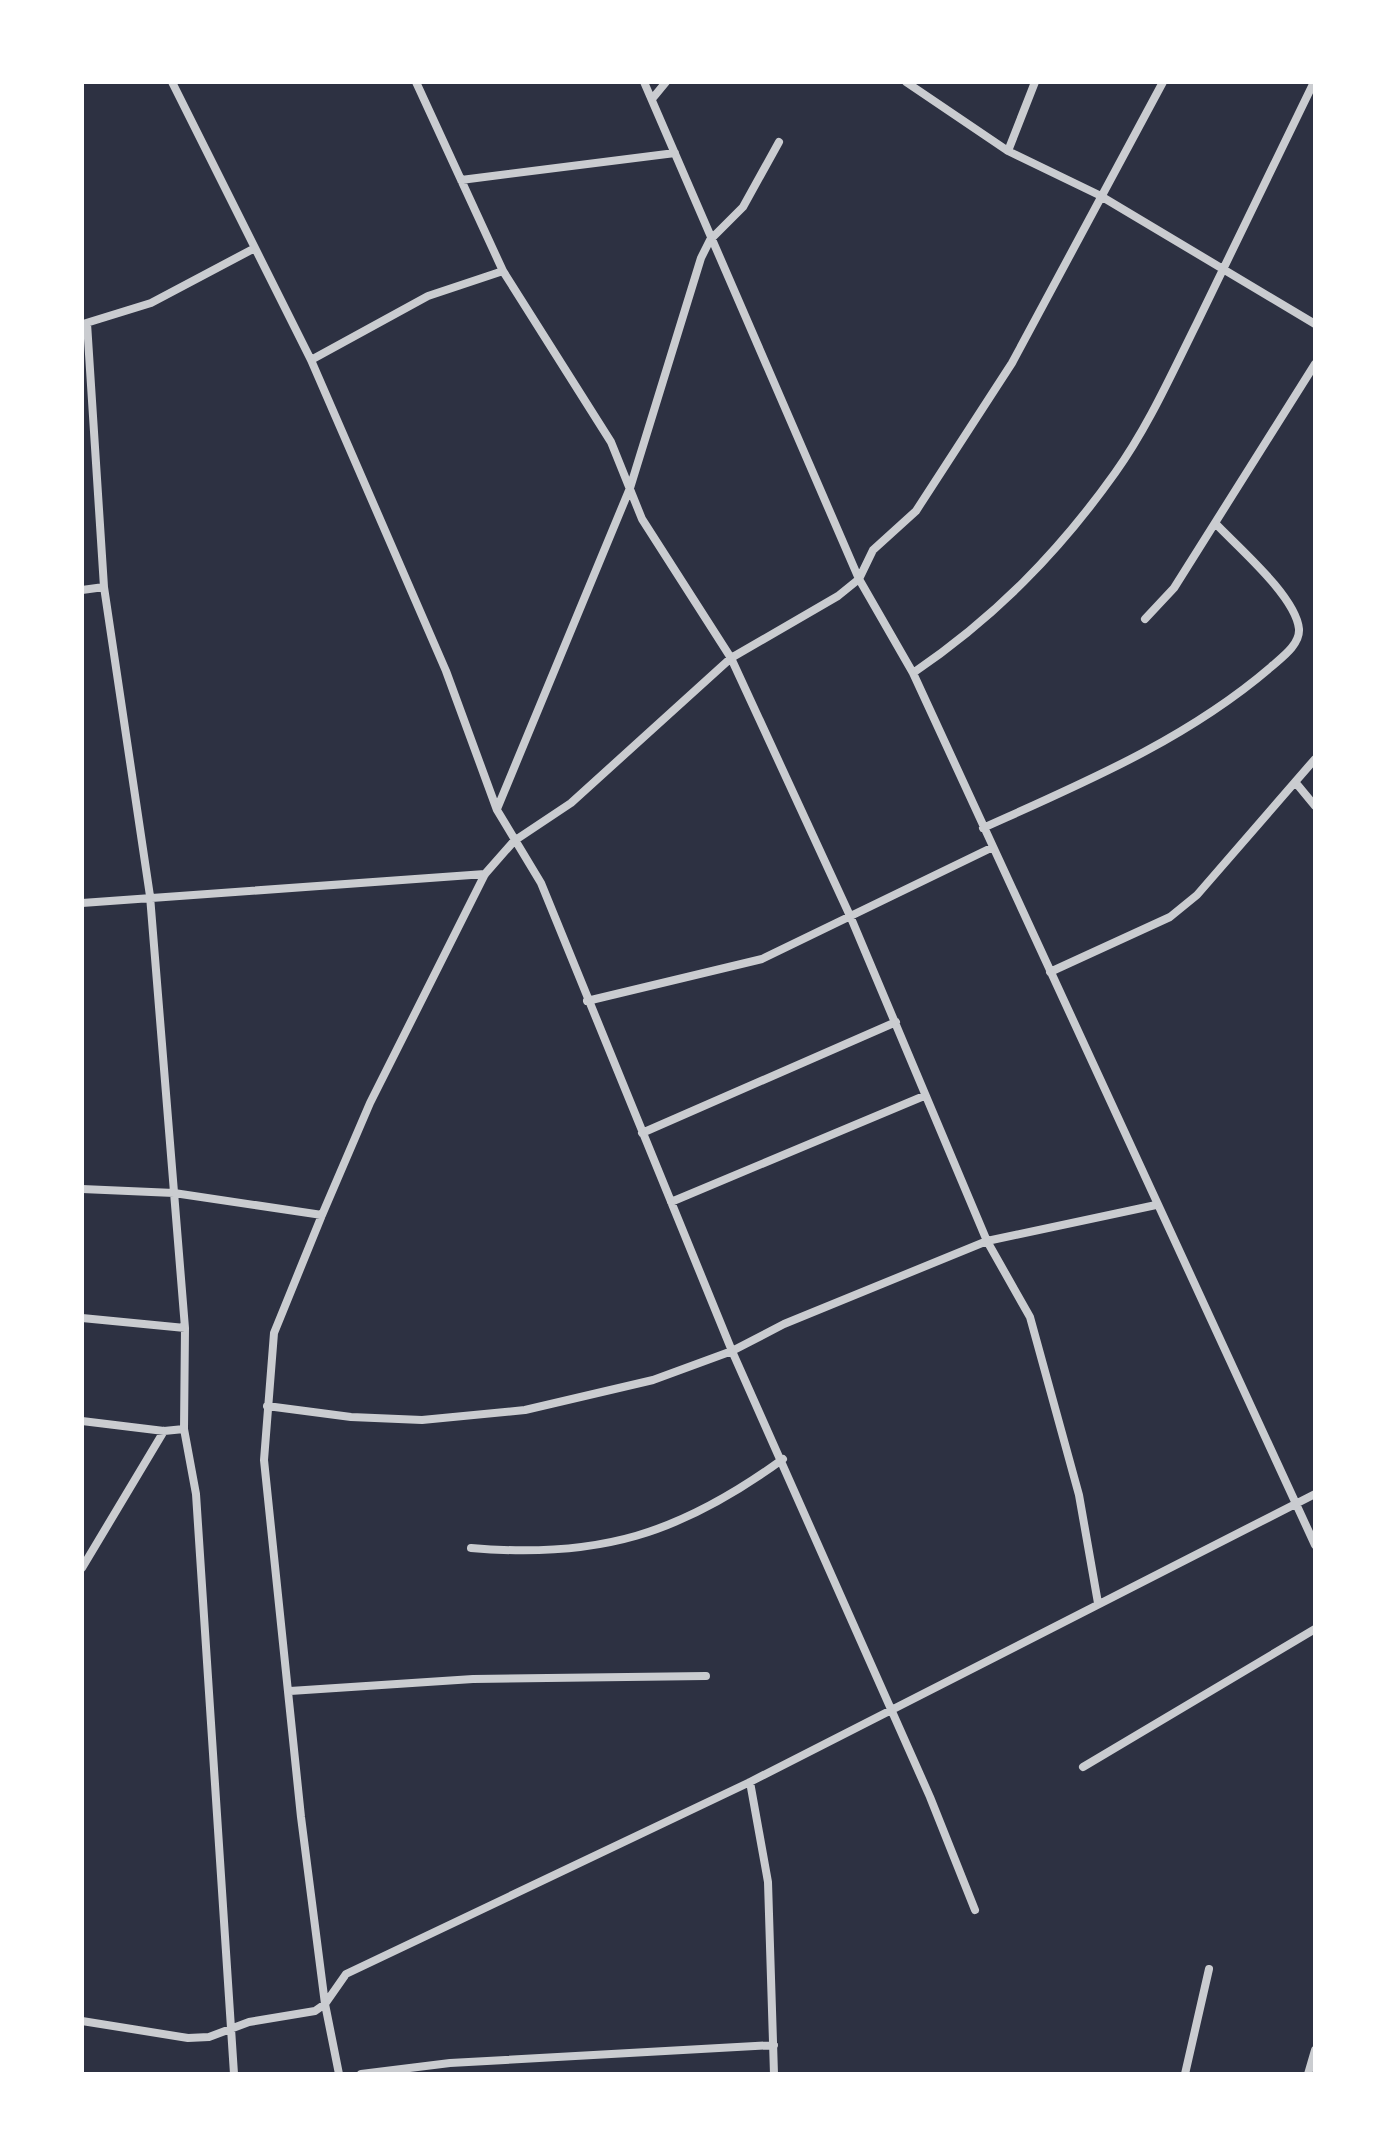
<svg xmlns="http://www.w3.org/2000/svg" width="1397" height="2156" viewBox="0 0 1397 2156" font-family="'Nunito Sans',sans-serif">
  <rect width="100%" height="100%" fill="#2d3142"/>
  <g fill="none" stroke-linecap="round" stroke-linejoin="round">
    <path stroke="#caccd0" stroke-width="8" d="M172,82L311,360L446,671L497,810L541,883L732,1351L930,1797L975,1910
      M416,82L503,271L611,442L642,519L731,658L851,918L987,1241L1030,1317L1079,1495L1098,1603
      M644,82L859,579L913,673L1315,1545
      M906,82L1008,151L1099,195L1315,324
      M652,99L666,82
      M1008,151L1035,82
      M461,180L675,153
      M87,323L104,587L150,896L185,1328L184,1429L196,1494L234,2074
      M83,324L151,303L253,249
      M311,360L428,296L503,271
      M82,590L104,587
      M1145,619L1174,588L1315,364
      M913,673C995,617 1058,553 1115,473C1148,427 1172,373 1197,323C1236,243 1275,162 1314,82
      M1296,783L1315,806
      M497,809L630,488L701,258L710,240L743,207L779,142
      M983,828C1083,783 1186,740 1271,667C1281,658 1300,645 1299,629C1296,597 1239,548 1216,524
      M82,903L485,874
      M1050,972L1170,917L1197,895L1315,759
      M587,1001L762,959L991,848
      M642,1133L896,1022
      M82,1189L174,1193L322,1215
      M671,1202L924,1096
      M82,1318L185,1328
      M267,1406L351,1417L422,1420L525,1410L653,1380L732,1351L784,1324L987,1241L1156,1205
      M82,1421L164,1431L184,1429
      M471,1548C599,1559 680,1534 783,1459
      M82,1568L164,1431
      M290,1691L473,1679L706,1676
      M1083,1767L1315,1629
      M750,1782L768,1882L774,2074
      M82,2021L188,2038L209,2037L249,2022L315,2011L325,2004L346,1974L750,1782L1315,1494
      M339,2074L325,2004L301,1817L264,1460L274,1333L322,1215L370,1103L485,874L514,841L571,803L731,658L838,596L859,579L873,550L916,511L1012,363L1163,82
      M361,2074L450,2063L774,2045
      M1185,2074L1209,1969
      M1308,2074L1315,2050"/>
  </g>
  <rect width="1397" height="2156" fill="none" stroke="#ffffff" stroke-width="168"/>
</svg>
